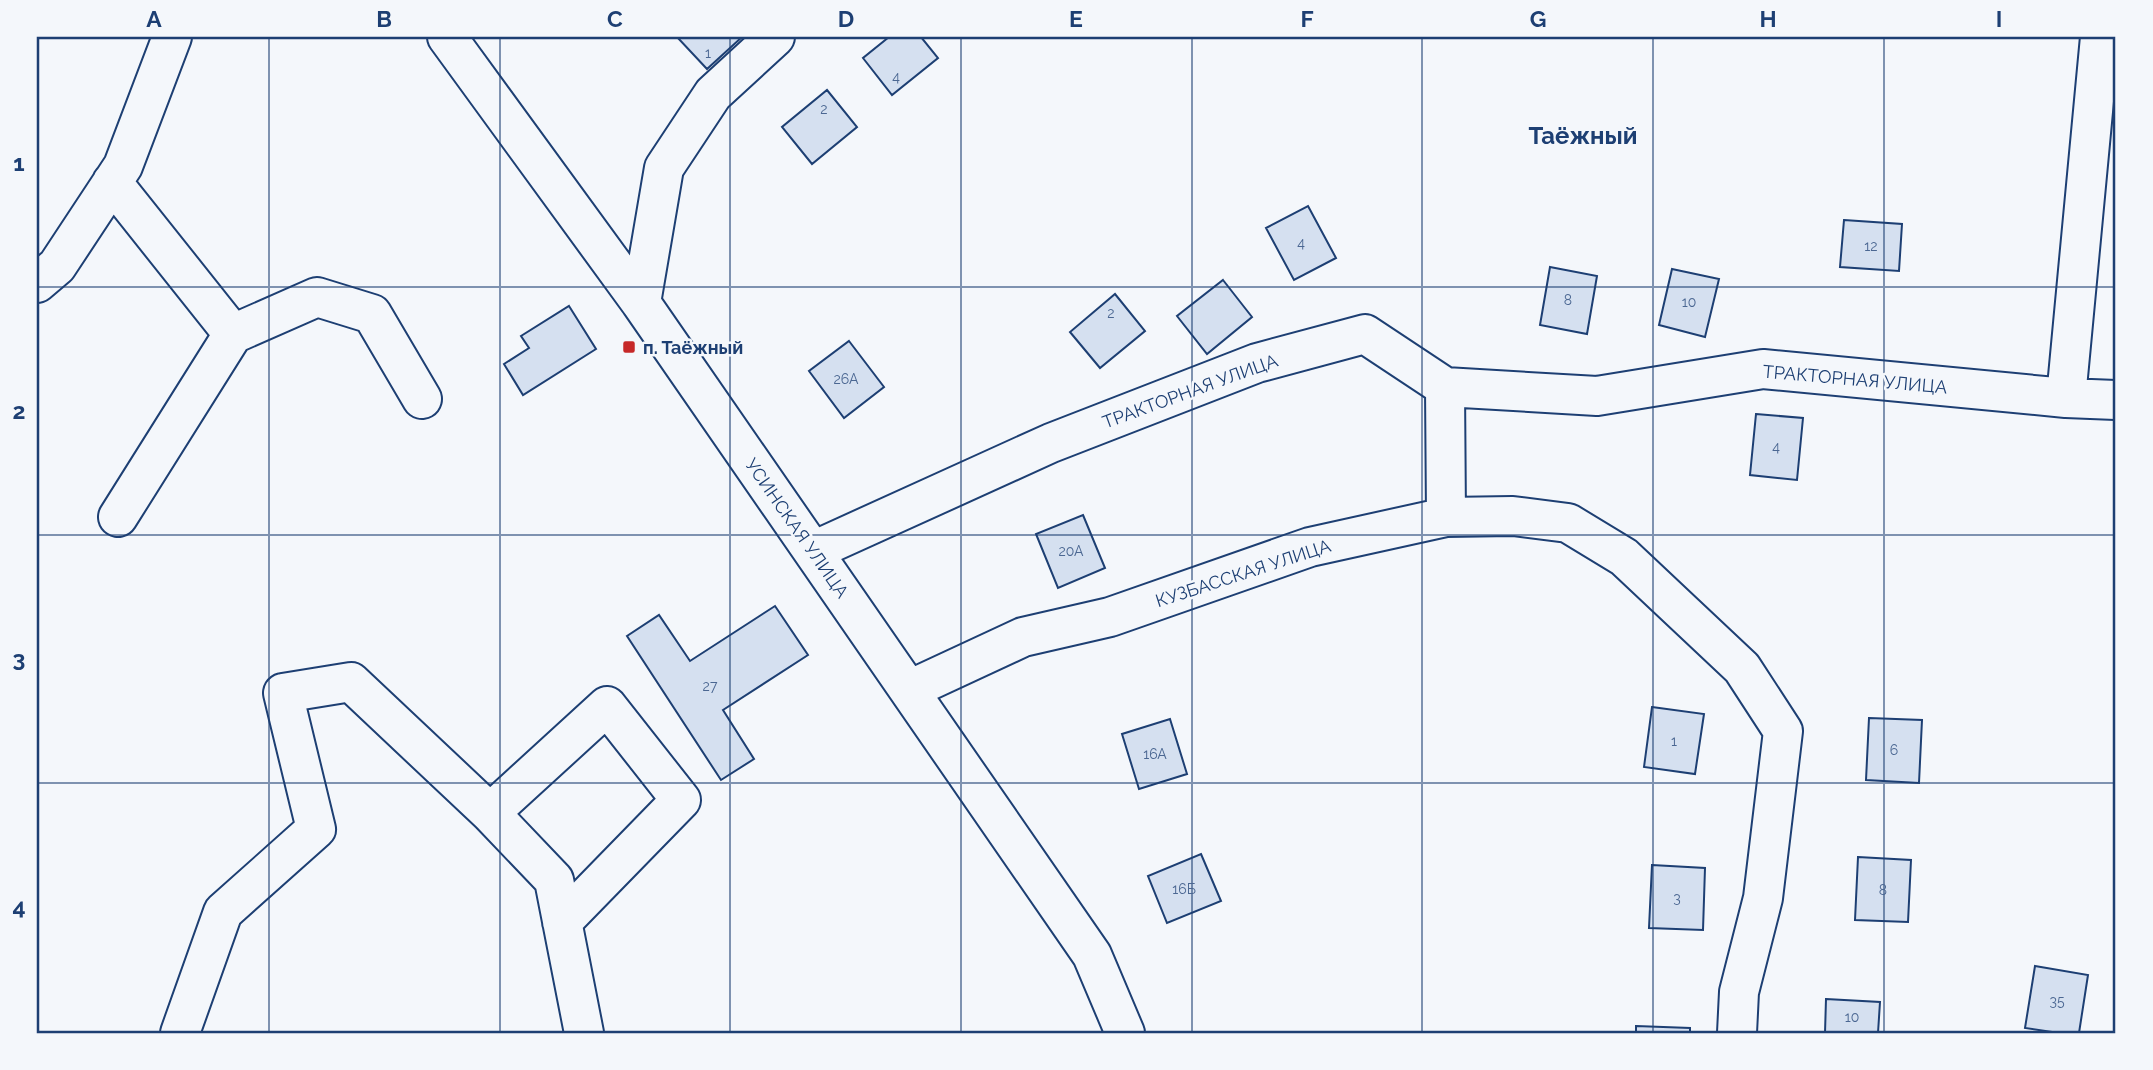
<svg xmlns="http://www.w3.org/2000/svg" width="2153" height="1070" viewBox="0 0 2153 1070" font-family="Raleway,sans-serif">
  <rect width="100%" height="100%" fill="#f4f7fb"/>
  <path fill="#d5e0f0" stroke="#1d3f73" stroke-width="2" d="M677,37H742L707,69Z
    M889,37H921L938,58L892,95L863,58Z
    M827,90L857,127L812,164L782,127Z
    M1308,206L1336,258L1294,280L1266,228Z
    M1844,220L1902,224L1899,271L1840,267Z
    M1550,267L1597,276L1587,334L1540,325Z
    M1672,269L1719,279L1705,337L1659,325Z
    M1223,280L1252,317L1207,354L1177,316Z
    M1115,294L1145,331L1100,368L1070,332Z
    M569,306L596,349L523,395L504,364L529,348L521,336Z
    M849,341L884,387L844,418L809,371Z
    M1756,414L1803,418L1797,480L1750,475Z
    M1083,515L1105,568L1058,588L1036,534Z
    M775,606L808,655L723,710L754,759L721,780L627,636L659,615L690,661Z
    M1652,707L1704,714L1695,774L1644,767Z
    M1869,718L1922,720L1919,783L1866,780Z
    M1170,719L1187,774L1139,789L1122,734Z
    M1201,854L1221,901L1167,923L1148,876Z
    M1858,857L1911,860L1908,922L1855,920Z
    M1652,865L1705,868L1703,930L1649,928Z
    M2035,966L2088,975L2079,1033H2059L2025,1028Z
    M1826,999L1880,1002L1878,1033H1825Z
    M1636,1026L1690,1028V1033H1636Z"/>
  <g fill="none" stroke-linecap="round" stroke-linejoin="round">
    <g stroke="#1d3f73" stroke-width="42">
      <path id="minor" d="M447,37L641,303L1092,955L1125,1033
        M112,182L233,334L118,517
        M37,283L57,266L123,166L172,37
        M641,303L664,168L713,94L775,37
        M233,334L317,297L372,314L422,399
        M1445,387L1446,517
        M2066,398L2100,37
        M813,551L1051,443L1257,363L1365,334L1445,387L1597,396L1763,369L2066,398L2116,400
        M909,690L1023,637L1110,617L1310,547L1446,517L1513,516L1568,523L1624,557L1742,668L1783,731L1763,898L1739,992L1737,1033
        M490,813L607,706L681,800L562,922
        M180,1033L223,912L316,829L283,693L351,682L490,813L554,880L584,1033"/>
    </g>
    <use href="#minor" stroke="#f4f7fb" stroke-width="38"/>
  </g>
  <path fill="none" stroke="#1d3f73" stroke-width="2" stroke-opacity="0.55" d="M269,37V1033M500,37V1033M730,37V1033M961,37V1033M1192,37V1033M1422,37V1033M1653,37V1033M1884,37V1033M37,287H2116M37,535H2116M37,783H2116"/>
  <rect fill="#c62828" stroke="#f4f7fb" stroke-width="2.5" x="622" y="340" width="14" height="14" rx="3.5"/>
  <g text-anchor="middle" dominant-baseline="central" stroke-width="5" stroke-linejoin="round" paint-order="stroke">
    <g font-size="14" fill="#4b6792">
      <text x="708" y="53">1</text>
      <text x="896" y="77">4</text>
      <text x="824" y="109">2</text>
      <text x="1301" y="243">4</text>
      <text x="1871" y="246">12</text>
      <text x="1568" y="300">8</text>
      <text x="1689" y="302">10</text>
      <text x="1111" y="313">2</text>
      <text x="846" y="379">26А</text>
      <text x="1776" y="447">4</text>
      <text x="1071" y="551">20А</text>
      <text x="710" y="686">27</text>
      <text x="1674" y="741">1</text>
      <text x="1894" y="750">6</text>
      <text x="1155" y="754">16А</text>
      <text x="1184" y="889">16Б</text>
      <text x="1883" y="890">8</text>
      <text x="1677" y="898">3</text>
      <text x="2057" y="1001">35</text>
      <text x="1852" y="1017">10</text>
    </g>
    <g font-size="18" font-weight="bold" fill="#1d3f73" stroke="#f4f7fb" text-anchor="start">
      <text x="643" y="347">п. Таёжный</text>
    </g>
    <g font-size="18" fill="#1d3f73" stroke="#f4f7fb">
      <text transform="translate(1855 379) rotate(5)">ТРАКТОРНАЯ УЛИЦА</text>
      <text transform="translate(1190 391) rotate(-20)">ТРАКТОРНАЯ УЛИЦА</text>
      <text transform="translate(797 528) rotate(55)">УСИНСКАЯ УЛИЦА</text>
      <text transform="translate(1243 573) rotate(-18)">КУЗБАССКАЯ УЛИЦА</text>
    </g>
    <g font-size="24" font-weight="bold" fill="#1d3f73" stroke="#f4f7fb">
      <text x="1583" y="135">Таёжный</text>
    </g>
  </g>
  <rect width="2153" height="1070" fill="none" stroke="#f4f7fb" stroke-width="77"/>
  <rect x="38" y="38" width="2076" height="994" fill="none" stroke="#1d3f73" stroke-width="2.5"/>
  <g font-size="23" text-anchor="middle" font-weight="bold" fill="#1d3f73">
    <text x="154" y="27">A</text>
    <text x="384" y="27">B</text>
    <text x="615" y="27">C</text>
    <text x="846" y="27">D</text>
    <text x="1076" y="27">E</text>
    <text x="1307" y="27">F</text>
    <text x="1538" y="27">G</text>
    <text x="1768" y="27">H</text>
    <text x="1999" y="27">I</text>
    <text x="19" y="171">1</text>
    <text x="19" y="419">2</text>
    <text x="19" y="667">3</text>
    <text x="19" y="915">4</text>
  </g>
</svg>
